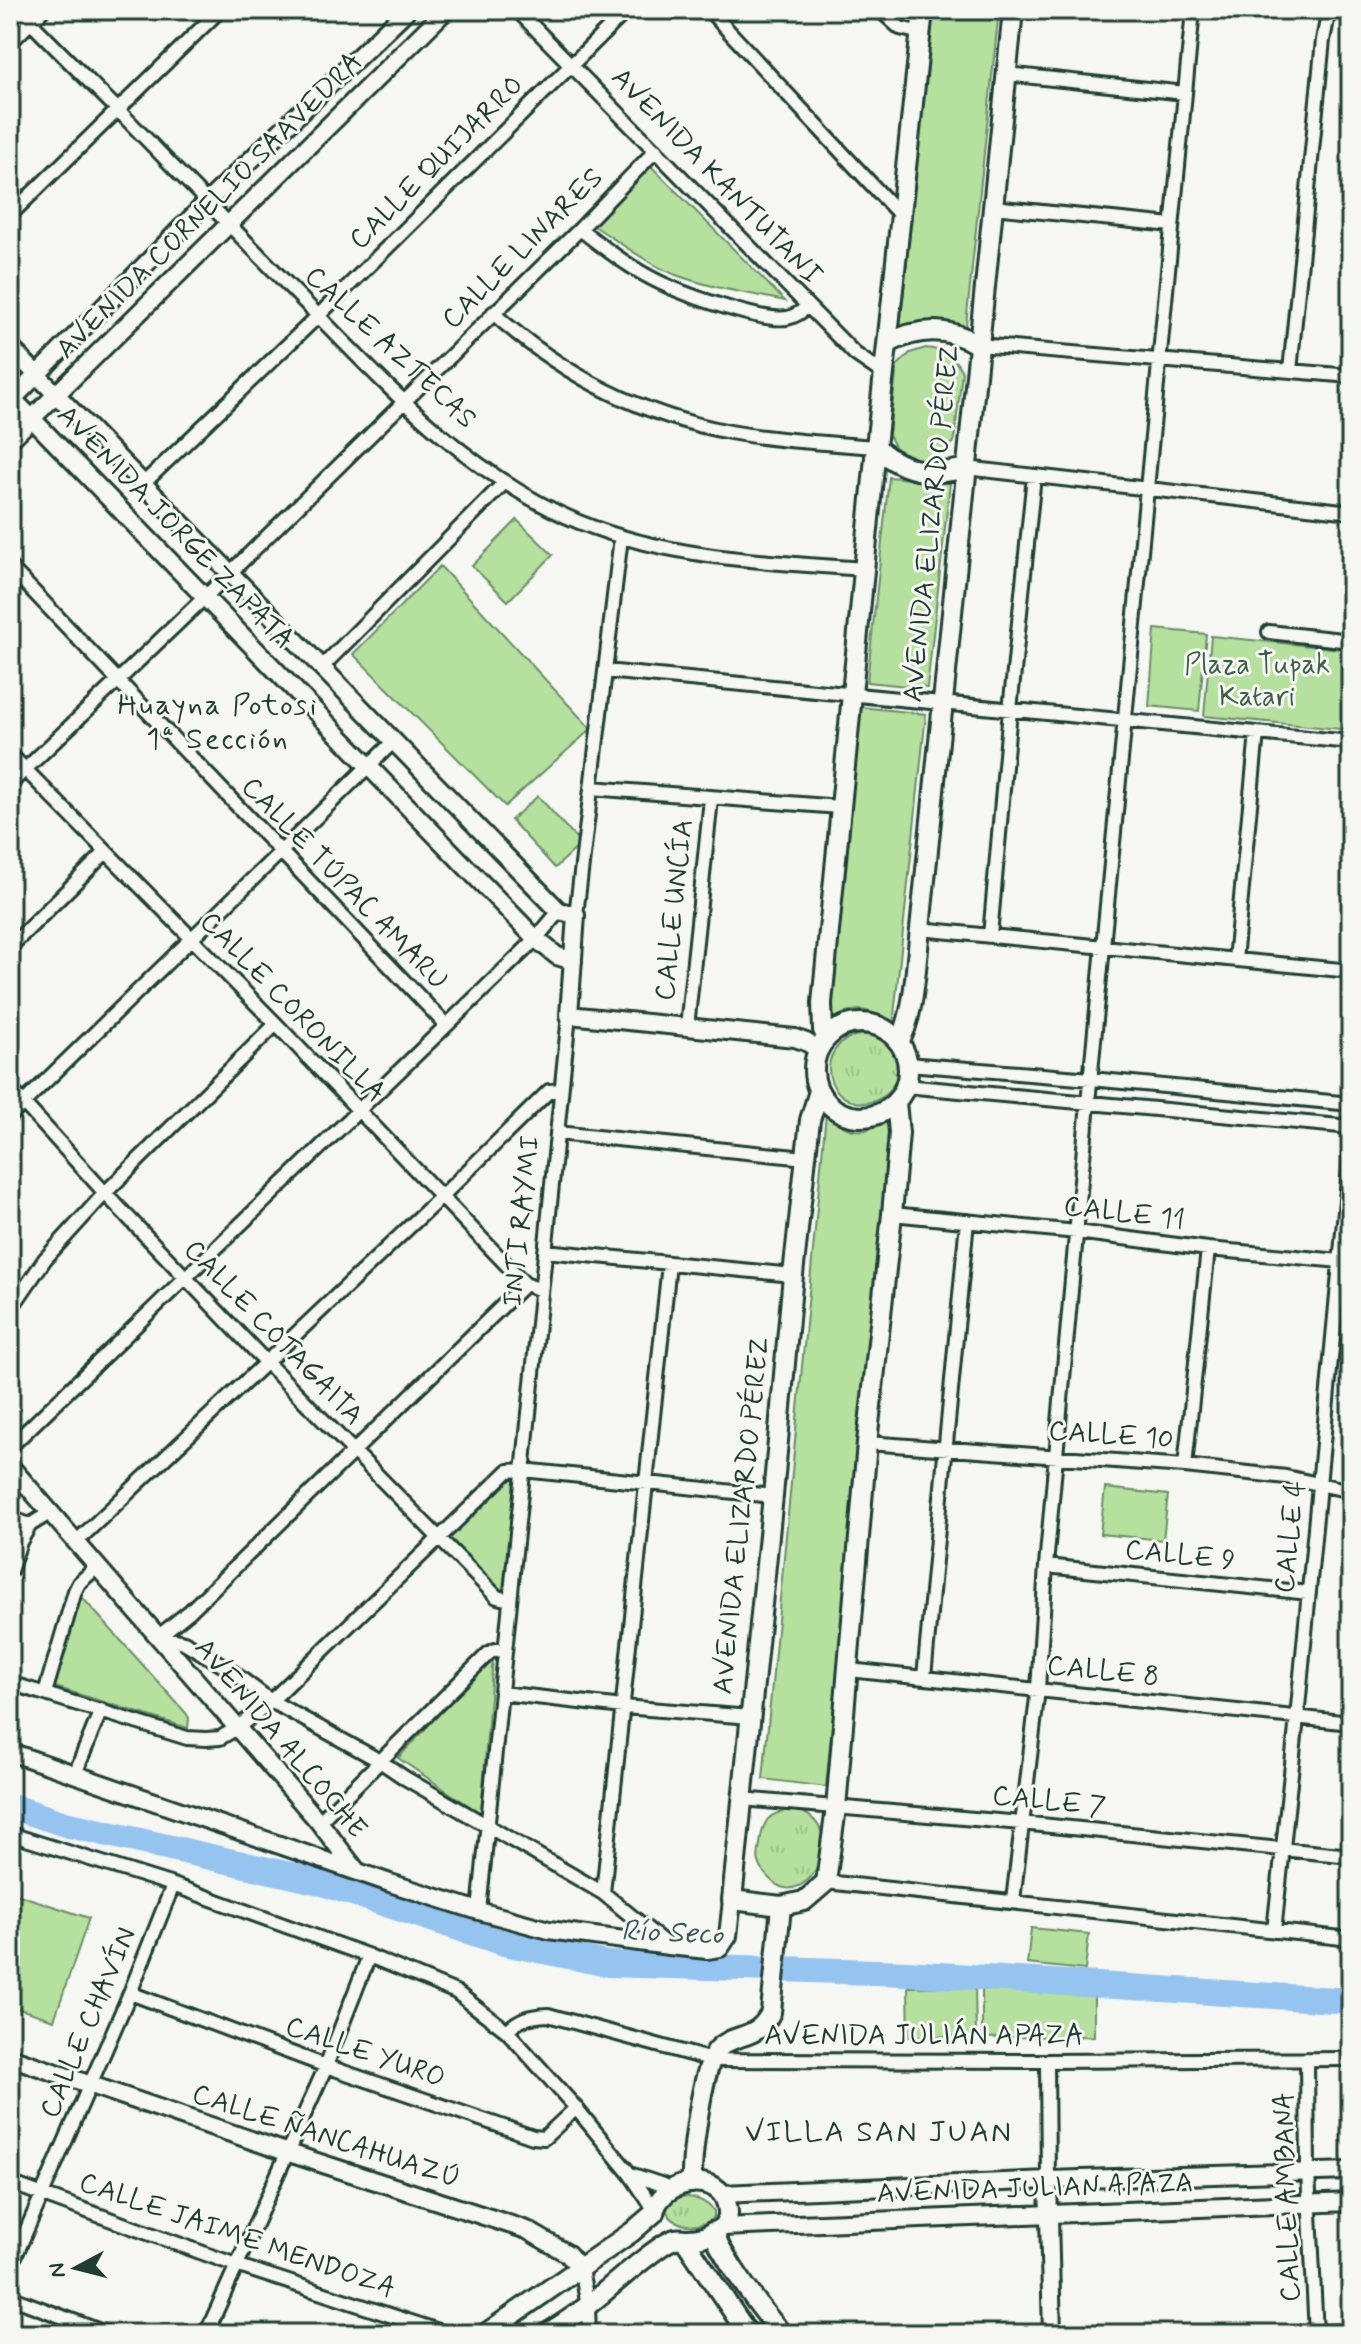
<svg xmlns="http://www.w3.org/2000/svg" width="1361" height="2344" viewBox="0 0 1361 2344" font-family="Mynerve,sans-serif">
  <defs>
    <pattern id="grass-tufts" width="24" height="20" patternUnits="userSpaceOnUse" patternTransform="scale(2)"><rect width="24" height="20" fill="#b5e09d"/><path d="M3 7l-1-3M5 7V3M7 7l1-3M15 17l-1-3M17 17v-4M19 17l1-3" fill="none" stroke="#9bc188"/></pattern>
  </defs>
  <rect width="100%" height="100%" fill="#f6f6f2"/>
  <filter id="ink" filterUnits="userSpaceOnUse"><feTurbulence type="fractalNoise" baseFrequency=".0125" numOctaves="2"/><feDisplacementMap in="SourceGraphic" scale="16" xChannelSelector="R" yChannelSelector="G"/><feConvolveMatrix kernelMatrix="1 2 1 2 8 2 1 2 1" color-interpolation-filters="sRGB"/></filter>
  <g filter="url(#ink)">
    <path fill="url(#grass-tufts)" stroke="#6a8e68" stroke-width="2" d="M829 1069a34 34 0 1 1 68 0a34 34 0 1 1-68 0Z
      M794,1809C855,1826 808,1912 773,1882C767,1877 761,1869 759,1862C757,1856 759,1850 760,1844C763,1819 768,1813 794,1809Z
      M676,2196C691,2196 705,2199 714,2211V2217C700,2230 674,2228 666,2210L668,2202Z"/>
    <path fill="#b5e09d" stroke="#6a8e68" stroke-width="2" d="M933,10H999L965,334C937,322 929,320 900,328Z
      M648,163L785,301C749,293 711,288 676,275C646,263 618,241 591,224Z
      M926,348C944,350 954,355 962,372L954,442L939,458L927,461L917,459L896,449L889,435L897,366L910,353Z
      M889,477L950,483L927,688L867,682Z
      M517,520L553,555L508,601L472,566Z
      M440,566L591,729L505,806L353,654Z
      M1155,629L1206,634L1199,711L1149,706Z
      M1211,636L1351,650V730L1204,716Z
      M861,707L926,714L893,1025C869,1006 856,1006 830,1020Z
      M538,796L581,844L555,868L511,820Z
      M826,1113C849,1135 865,1136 891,1118L826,1787L763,1779Z
      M516,1473L504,1596L448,1539Z
      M1105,1488L1168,1495L1163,1540L1100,1534Z
      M80,1595L186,1713L189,1718L188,1728L52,1686Z
      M493,1657L481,1814L398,1758Z
      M10,1892L89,1918L54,2020L10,2006Z
      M1031,1928L1089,1934L1085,1970L1027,1964Z
      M975,1986L976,2036L909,2037L908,1987Z
      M982,1987L1094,1993V2036L982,2038Z"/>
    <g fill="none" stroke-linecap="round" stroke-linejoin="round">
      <path stroke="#94c4ef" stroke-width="26" d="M10,1806L65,1824L316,1881L504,1943L608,1964L907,1973L1351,2001"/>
      <g stroke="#1f3d34" stroke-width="18">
        <path id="minor" d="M19,10C51,44 84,76 117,109C175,168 232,228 290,287C376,374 463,474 579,522C670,559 768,562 864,569
          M517,10L855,354L884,374
          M709,10L901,216
          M880,10L900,28L921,33
          M1349,10L1351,12
          M10,43L43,10
          M1006,74L1185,93
          M993,207L1172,225
          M10,215L220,10
          M580,229C603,247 626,265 651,278C677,292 759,322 787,318C796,316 802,312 808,306
          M493,313C561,374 640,415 730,432C778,441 828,443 876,447
          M978,345L1351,376
          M1290,371L1323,40L1329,10
          M966,468L1351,512
          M143,484L319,315L627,10
          M10,567L446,1025
          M1269,632L1351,641
          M321,668L505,482
          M605,671L1351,742
          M10,754L276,1024L525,1284L541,1290
          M10,784L231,572L580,229L656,150
          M591,788L840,807
          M576,915L621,537
          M920,929L1351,971
          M990,936L1010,710L1034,476
          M10,947L106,852
          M1235,960L1257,733
          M687,1027L711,799
          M908,1064L1091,1079L1351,1104
          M905,1086L1351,1127
          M10,1088L105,1193L267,1363L497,1597L510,1600
          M10,1116L393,742
          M557,1133L806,1158
          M892,1214L1077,1232L1208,1249L1351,1262
          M545,1251L793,1275
          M10,1310L45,1259L105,1193L276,1024
          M867,1443L1185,1466L1286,1477L1351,1491
          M10,1447L536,939L559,911
          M1185,1466L1208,1249
          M10,1518L30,1525L51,1512
          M76,1542L441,1197L545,1095L549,1091L561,1090
          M1046,1566L1309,1593
          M10,1571L20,1542L30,1525
          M159,1636L184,1642L227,1668L271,1701L380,1761L405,1778L603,1893L667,1945
          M159,1636L190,1611L525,1284
          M849,1670L1351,1723
          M924,1677L967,1221
          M10,1683L187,1738L206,1739L220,1738L237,1728L271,1701L508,1471L523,1470L773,1496
          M45,1693L75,1591L79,1583L98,1566
          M501,1693L623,1707L751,1717
          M75,1774L101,1710
          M742,1799L1021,1823L1351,1856
          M319,1822L489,1653L495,1650H505
          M10,1834L173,1885L369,1956L456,1992L507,2031L576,2108L630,2174L654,2209
          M826,1882L1351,1939
          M603,1893L669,1264
          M1013,1901L1038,1689L1046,1566L1088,1103L1193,10
          M479,1911L569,1015
          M1274,1931L1297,1718L1351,1147
          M130,1993L326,2066L533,2137L544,2138L576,2108
          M507,2031C520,2018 530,2016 548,2015L712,2060L1047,2061L1351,2059
          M1307,2059L1308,2172L1316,2334
          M1047,2061L1048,2180
          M630,2174L672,2188
          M10,2183L236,2265L448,2334
          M10,2268L130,1993L173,1885
          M581,2269L588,2306L589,2334
          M10,2297L108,2334
          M206,2334L326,2066L369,1956
          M1266,2334L1351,2331"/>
      </g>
      <g stroke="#1f3d34" stroke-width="22">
        <path id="tertiary" d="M10,347L559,911L576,915L569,1015L795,1038L806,1042L819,1050
          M10,396L536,939L557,956L573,961
          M10,402L206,203L407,10
          M10,440L446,10
          M10,1466L319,1822L356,1870
          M10,1752L390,1883L479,1911L549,1930L669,1946L707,1950L720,1948L728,1936L732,1900
          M10,2057L286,2152L527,2230L568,2254L581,2269
          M1048,2180L1052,2334
          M722,2194L1048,2180L1351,2171
          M721,2227L1351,2202"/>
      </g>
      <g stroke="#1f3d34" stroke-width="24">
        <path id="secondary" d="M887,344C918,327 948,326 978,345
          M876,447C901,471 932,477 966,468
          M814 1070a47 47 0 1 1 94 0a47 47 0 1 1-94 0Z
          M827,1038L823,1030L822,1003L876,447L923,10
          M899,1042C915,1016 916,961 920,929L1013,10
          M819,1091L810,1120L793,1275L773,1496L732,1900L781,1906L804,1901L826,1882L836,1808L867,1443L892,1214L899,1133L896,1102
          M692,2183C691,2158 702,2067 717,2050C735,2031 757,2042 771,2012L781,1906
          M712,2232C732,2270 755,2302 782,2334
          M684,2239L748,2334
          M485,2334L632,2232L654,2213C660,2181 712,2171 725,2199C729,2209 730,2220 722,2227C712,2235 700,2239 687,2239C683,2239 679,2238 675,2239C661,2242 607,2290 592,2302C578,2314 562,2324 546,2334"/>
      </g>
      <use href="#minor" stroke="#f6f6f2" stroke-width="12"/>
      <use href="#tertiary" stroke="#f6f6f2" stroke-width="16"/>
      <use href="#secondary" stroke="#f6f6f2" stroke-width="18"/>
    </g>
  </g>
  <g text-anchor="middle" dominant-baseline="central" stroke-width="6" stroke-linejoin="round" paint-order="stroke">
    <g font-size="28" fill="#1f3d34" stroke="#f6f6f2">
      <text transform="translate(437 163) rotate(-45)">CALLE QUIJARRO</text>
      <text transform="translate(716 177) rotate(46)">AVENIDA KANTUTANI</text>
      <text transform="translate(210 206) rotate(-45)">AVENIDA CORNELIO SAAVEDRA</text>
      <text transform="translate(523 249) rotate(-45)">CALLE LINARES</text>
      <text transform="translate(390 348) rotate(43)">CALLE AZTECAS</text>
      <text transform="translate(932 524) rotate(-84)">AVENIDA ELIZARDO PÉREZ</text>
      <text transform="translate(175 528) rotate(46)">AVENIDA JORGE ZAPATA</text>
      <text transform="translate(344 884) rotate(46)">CALLE TÚPAC AMARU</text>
      <text transform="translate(675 910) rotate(-84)">CALLE UNCÍA</text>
      <text transform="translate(292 1008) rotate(46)">CALLE CORONILLA</text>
      <text transform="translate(1124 1214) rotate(7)">CALLE 11</text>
      <text transform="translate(522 1221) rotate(-84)">INTI RAYMI</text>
      <text transform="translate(273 1333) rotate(46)">CALLE COTAGAITA</text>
      <text transform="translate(1111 1436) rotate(4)">CALLE 10</text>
      <text transform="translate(742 1516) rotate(-84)">AVENIDA ELIZARDO PÉREZ</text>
      <text transform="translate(1291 1537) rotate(-84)">CALLE 4</text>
      <text transform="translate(1180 1556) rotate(6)">CALLE 9</text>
      <text transform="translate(1103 1672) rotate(6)">CALLE 8</text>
      <text transform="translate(280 1739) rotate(50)">AVENIDA ALCOCHE</text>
      <text transform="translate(1049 1802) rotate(6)">CALLE 7</text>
      <text transform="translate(89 2023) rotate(-67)">CALLE CHAVÍN</text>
      <text x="924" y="2036">AVENIDA JULIÁN APAZA</text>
      <text transform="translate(365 2053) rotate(19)">CALLE YURO</text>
      <text transform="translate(326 2137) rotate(18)">CALLE ÑANCAHUAZÚ</text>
      <text transform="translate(1035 2189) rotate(-2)">AVENIDA JULIAN APAZA</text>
      <text transform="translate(1288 2197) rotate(-92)">CALLE AMBANA</text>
      <text transform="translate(237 2236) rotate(19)">CALLE JAIME MENDOZA</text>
    </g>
    <g font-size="28" fill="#3d5e49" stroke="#f6f6f2">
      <text x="1257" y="665">Plaza Tupak<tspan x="1257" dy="32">Katari</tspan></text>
    </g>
    <g font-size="30" letter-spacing="2" fill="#1f3d34" stroke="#f6f6f2">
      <text x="218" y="705">Huayna Potosi<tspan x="218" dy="34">1ª Sección</tspan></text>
      <text x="879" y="2132">VILLA SAN JUAN</text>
    </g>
    <g font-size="30" font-style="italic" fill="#365859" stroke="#f6f6f2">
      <text transform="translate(672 1933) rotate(2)">Río Seco</text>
    </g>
  </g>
  <rect width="1361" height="2344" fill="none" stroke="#f6f6f2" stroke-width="40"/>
  <rect x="20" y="20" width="1321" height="2304" fill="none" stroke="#1f3d34" stroke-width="3" filter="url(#ink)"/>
  <g transform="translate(76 2268) rotate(263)" stroke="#f6f6f2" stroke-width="6" paint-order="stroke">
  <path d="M0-6L14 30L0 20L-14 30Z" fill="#1f3d34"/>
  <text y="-12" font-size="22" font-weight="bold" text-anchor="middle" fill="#1f3d34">N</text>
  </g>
</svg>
